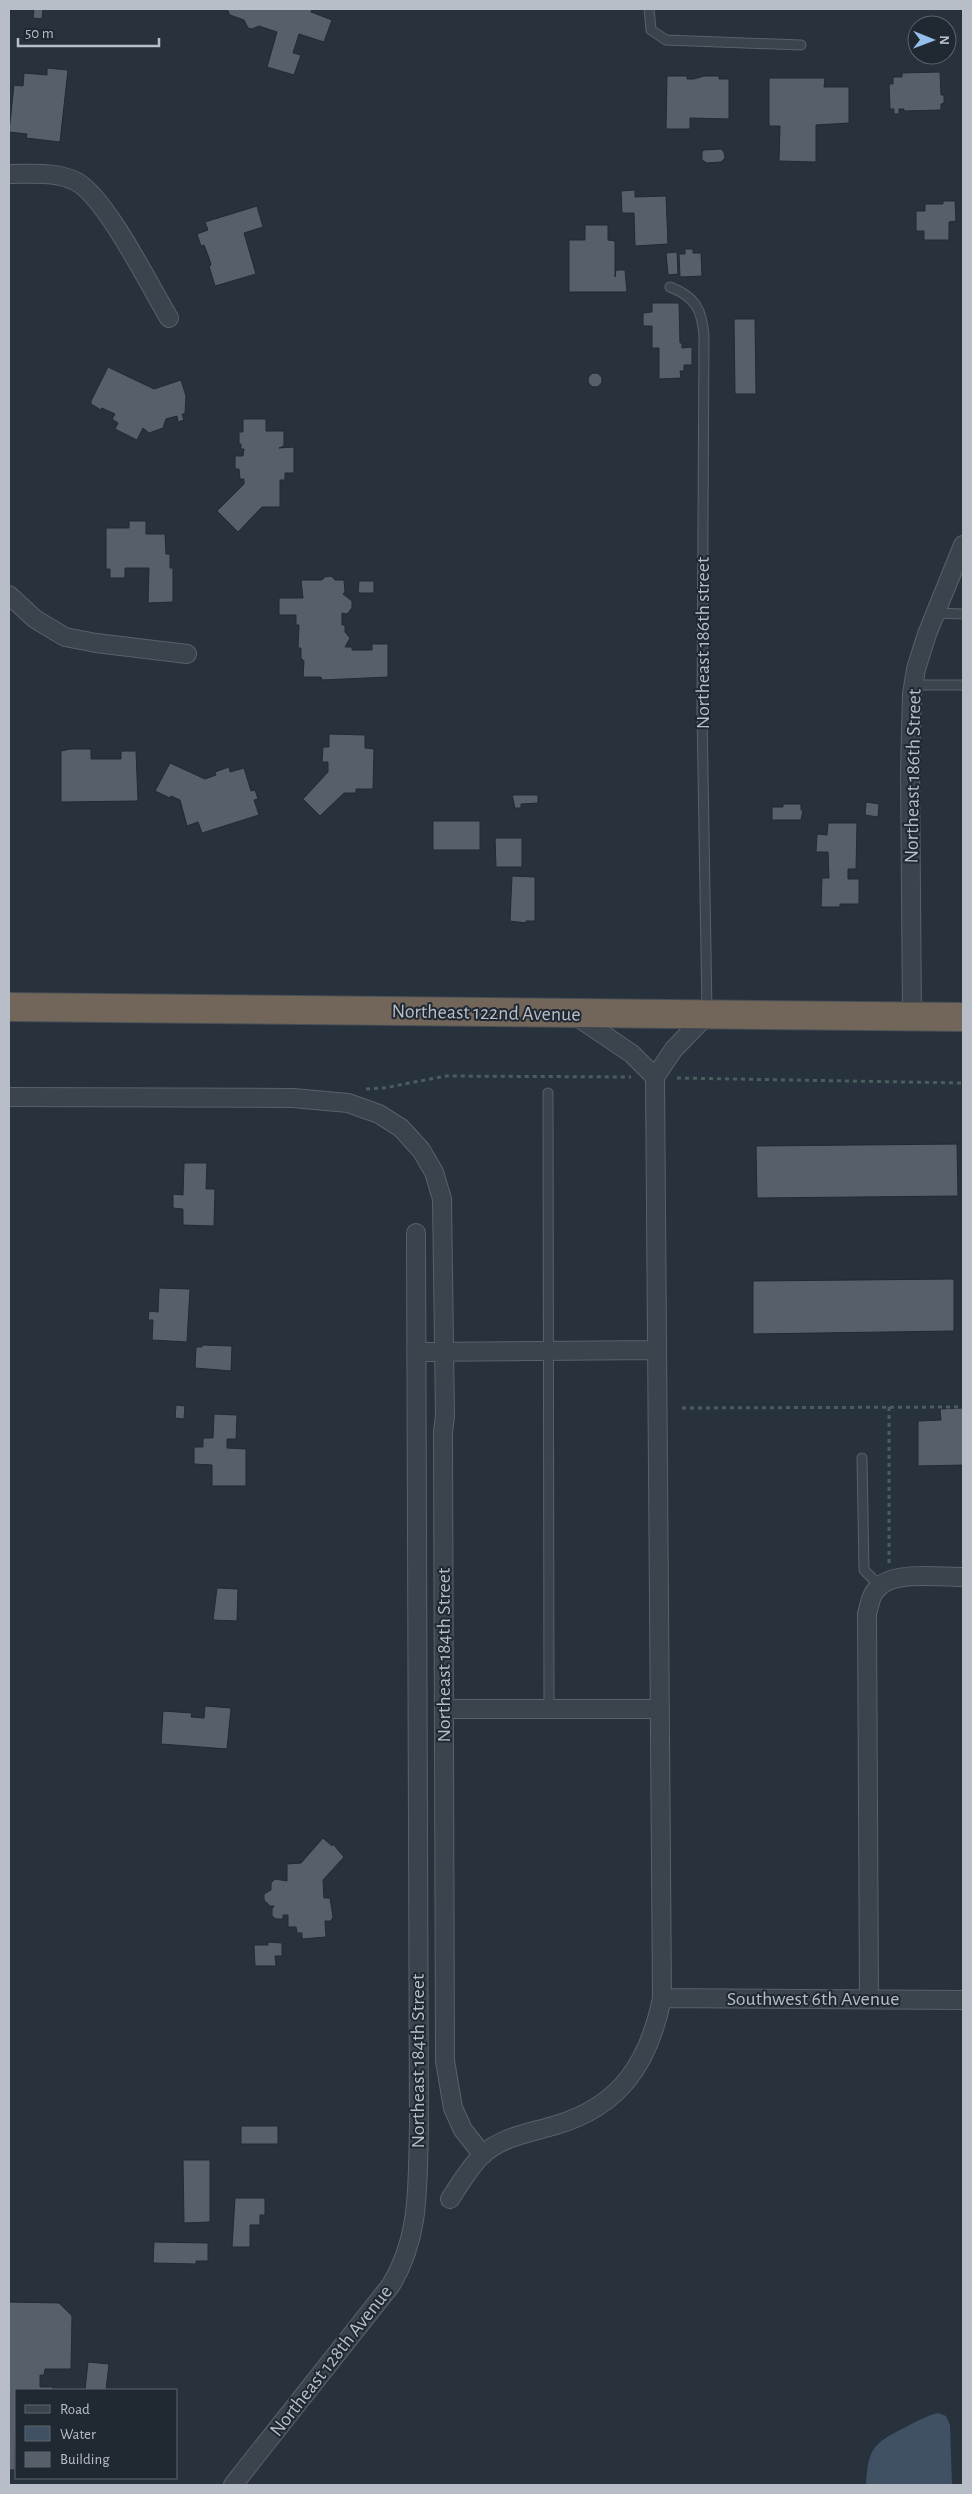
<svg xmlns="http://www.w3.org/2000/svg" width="972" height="2494" viewBox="0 0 972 2494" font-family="'Alegreya Sans',sans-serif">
  <rect width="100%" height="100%" fill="#27323c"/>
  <path fill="#405163" d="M938,2413L946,2416L950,2425L952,2485H866C868,2447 874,2443 906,2427C917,2421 926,2416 938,2413Z"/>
  <path fill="#55606b" stroke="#222a33" d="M34,9H43L42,19L33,18Z
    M227,9H312L311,12L332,20L324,42L299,34L293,53L301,55L294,75L267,67L277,32L259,26L252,29L248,28L244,20L230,15Z
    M47,68L68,70L60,142L26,138L27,134L9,132L14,85L23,86L24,73L47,75Z
    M940,72L941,95H944V103L941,104V110L904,111V109H899V114H894V109H890L889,84H893V77H902V73Z
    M667,76H687V79H694L704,76H719V79H729V119L690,118V129H666Z
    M769,78H825L824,87H849V123L816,125V162L779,161L780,126H769Z
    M721,149L724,152L725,158L721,162L707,163L702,160V152L704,150Z
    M635,190V197L666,196L668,244L635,246L634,213H622L621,191Z
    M943,201H955L956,221L949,222V240H924V231H916V211H925V204H943Z
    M257,206L263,227L244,233L256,274L215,286L209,266L211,265L209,258L204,245L201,246L197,234L208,230L205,222Z
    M585,225H608V240L615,241V277L616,270H625L627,292H569V240H585Z
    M685,249H693V253H701L702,276L680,277L679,254H685Z
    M677,252L678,274L668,275L666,253Z
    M652,303H679L680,343H682V348L692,347V365H684V371H680L681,378L659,379V348H652V326H643V313L652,312Z
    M734,319H755L756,394H735Z
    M108,367L154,389L181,380L186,396L185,414H182L184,420L178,422L177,416L166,419L163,428L149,433L143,428L137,440L115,429L118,423L112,419L115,414L102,408L101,410L91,404V401Z
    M588 380a7 7 0 1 1 14 0a7 7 0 1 1-14 0Z
    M243,419H266V431H284V446L279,448L294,447V473H285V480H280V507H262L238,532L217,511L244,484V479H240L239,469H235V456H243L244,449H241V444H239V432H243Z
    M129,521H146V534H165L166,554H170V568H173V602L148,603L149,568H125V578H110V569H106V528H129Z
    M331,576L335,580H344L345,592L343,594L352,601V608L347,614L342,613V625H345V632L350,638L345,647H352V650H372V644H388V677L322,680L321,677H303L304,661L301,658V648H298L299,625H296V615H279V598H303L301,580H322L325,577Z
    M359,581H374V593H358Z
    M329,734L365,735V748L374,749L373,789H356V793H344L320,816L303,799L328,772V762H322L323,747H329Z
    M70,749H91V759H121V752L123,751H136L138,801L61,802V751Z
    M170,763L205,779L216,775L215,772L229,767L230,772L244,768L251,791L255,790L258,799L254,800L259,815L202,833L198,822L187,826L180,800L171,796L170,798L155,791Z
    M512,795H538V803L521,804V808H515Z
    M866,802L879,804L878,817L865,815Z
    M783,804H801V810H803L801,820H772V807H783Z
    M433,821H480V850H433Z
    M828,823H857L856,869H848V879H859V904H840V907H821L822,878H829L828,852H816L817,834L827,835Z
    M495,838H522V867H496Z
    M512,876L535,877V921H526V923L510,921Z
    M957,1144L958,1196L757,1198L756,1146Z
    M184,1163H207L206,1189H215L214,1226L183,1225V1209L173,1208V1194L183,1195Z
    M954,1279V1331L753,1334V1281Z
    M159,1288L190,1289L187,1342L152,1340L153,1320H148L149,1311L158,1312Z
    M202,1345L232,1346L231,1371L195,1368L196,1347H202Z
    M176,1405L185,1406L184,1419L175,1418Z
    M963,1408V1465L918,1466V1421L941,1420L940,1409Z
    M214,1414L237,1415L236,1439H227V1448L246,1449V1486H212V1465L194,1464V1447H203V1438H213Z
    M217,1588L238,1589L237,1621L213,1620Z
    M205,1706L231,1708L227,1749L161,1744L163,1711L192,1713L191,1717L204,1718Z
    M323,1838L332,1846L333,1844L344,1857L323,1880L324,1898H330L333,1917L331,1921H325L326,1937L302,1939V1933H297L296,1927H288V1915H283V1919H276L272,1916V1909L274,1906H270L264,1900V1894L271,1890V1883L275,1879L287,1881V1864L301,1863Z
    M268,1942L282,1943V1956H275L276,1966H255L254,1945H268Z
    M241,2126H278V2144H241Z
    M183,2160H210V2222L184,2223Z
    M235,2198H265V2215H260V2225H250V2247H232Z
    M154,2242L208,2243V2261H196V2264L153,2263Z
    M9,2302L59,2303L72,2316L71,2369H45L44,2375H40V2387H53V2390H16L15,2470H9Z
    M88,2362L109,2364L106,2390H85Z"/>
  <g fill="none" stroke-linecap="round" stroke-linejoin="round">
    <g stroke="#59616a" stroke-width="11">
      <path id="lane" d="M649,9L651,30L666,40L801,45
        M670,287C696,297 702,310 704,336L702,712L707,1012
        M936,613L963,614
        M914,685H963
        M548,1093L549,1710
        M862,1458L864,1570L880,1586"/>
    </g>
    <g stroke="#59616a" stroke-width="20">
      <path id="street" d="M9,174C30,174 57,171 77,182C106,198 150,286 169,318
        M9,595L35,619L65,637L96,643L187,654
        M573,1014L632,1054L655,1077
        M912,1017L910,770L912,694L916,669L927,634L963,545
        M9,1097L293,1098L348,1103L379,1114L401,1128L421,1150L434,1172L442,1199L445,1416L443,1432L445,2061L453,2108L463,2130L483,2155
        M416,1352L657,1350
        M444,1709H660
        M662,1998L963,2000
        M869,1999L867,1614C870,1603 871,1593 880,1586C896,1571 942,1577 963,1577
        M450,2199C460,2184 469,2168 482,2155C503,2136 530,2133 556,2125C621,2106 649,2062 662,1998L655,1077L674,1049L707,1015
        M233,2485L391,2285C421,2235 417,2185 419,2129L416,1233"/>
    </g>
    <g stroke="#464e57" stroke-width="30">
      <path id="highway" d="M9,1007L963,1017"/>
    </g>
    <path stroke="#4b5d5e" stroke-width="3" stroke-dasharray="4 4" stroke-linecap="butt" d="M677,1078L963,1083
      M366,1089L384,1088L446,1076L631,1077
      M889,1407V1564
      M682,1408L963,1407"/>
    <use href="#lane" stroke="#3b434c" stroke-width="9"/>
    <use href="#street" stroke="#3b434c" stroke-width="18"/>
    <use href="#highway" stroke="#716659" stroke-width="28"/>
  </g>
  <g text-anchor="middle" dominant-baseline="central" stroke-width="4" stroke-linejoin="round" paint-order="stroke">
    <g font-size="20" fill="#b7bec7" stroke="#202831">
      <text transform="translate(703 643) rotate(-90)">Northeast 186th street</text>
      <text transform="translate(913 776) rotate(-89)">Northeast 186th Street</text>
      <text transform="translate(486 1013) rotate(1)">Northeast 122nd Avenue</text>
      <text transform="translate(444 1655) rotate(-90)">Northeast 184th Street</text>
      <text x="813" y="1999">Southwest 6th Avenue</text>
      <text transform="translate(418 2061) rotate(-90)">Northeast 184th Street</text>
      <text transform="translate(331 2361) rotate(-52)">Northeast 128th Avenue</text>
    </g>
  </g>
  <rect width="972" height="2494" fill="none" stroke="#b7bec7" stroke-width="20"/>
  <rect x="15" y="2389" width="162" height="90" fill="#202831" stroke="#5c646d"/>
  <rect x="25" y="2405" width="25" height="8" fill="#3b434c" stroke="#5c646d"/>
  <text x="60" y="2414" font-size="15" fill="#b7bec7">Road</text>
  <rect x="25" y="2426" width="25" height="15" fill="#405163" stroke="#5c646d"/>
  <text x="60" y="2439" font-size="15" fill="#b7bec7">Water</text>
  <rect x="25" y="2452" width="25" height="15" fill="#55606b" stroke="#5c646d"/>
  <text x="60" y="2464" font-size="15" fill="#b7bec7">Building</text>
  <g transform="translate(932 40) rotate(91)"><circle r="24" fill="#202831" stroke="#5c646d"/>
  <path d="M0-4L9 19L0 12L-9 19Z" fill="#98beec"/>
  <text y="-8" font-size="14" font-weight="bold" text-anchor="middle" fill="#b7bec7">N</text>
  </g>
  <path d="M18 38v8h141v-8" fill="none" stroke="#b7bec7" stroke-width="2.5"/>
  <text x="25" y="38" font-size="15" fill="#b7bec7" stroke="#202831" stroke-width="4" paint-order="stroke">50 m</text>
</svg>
